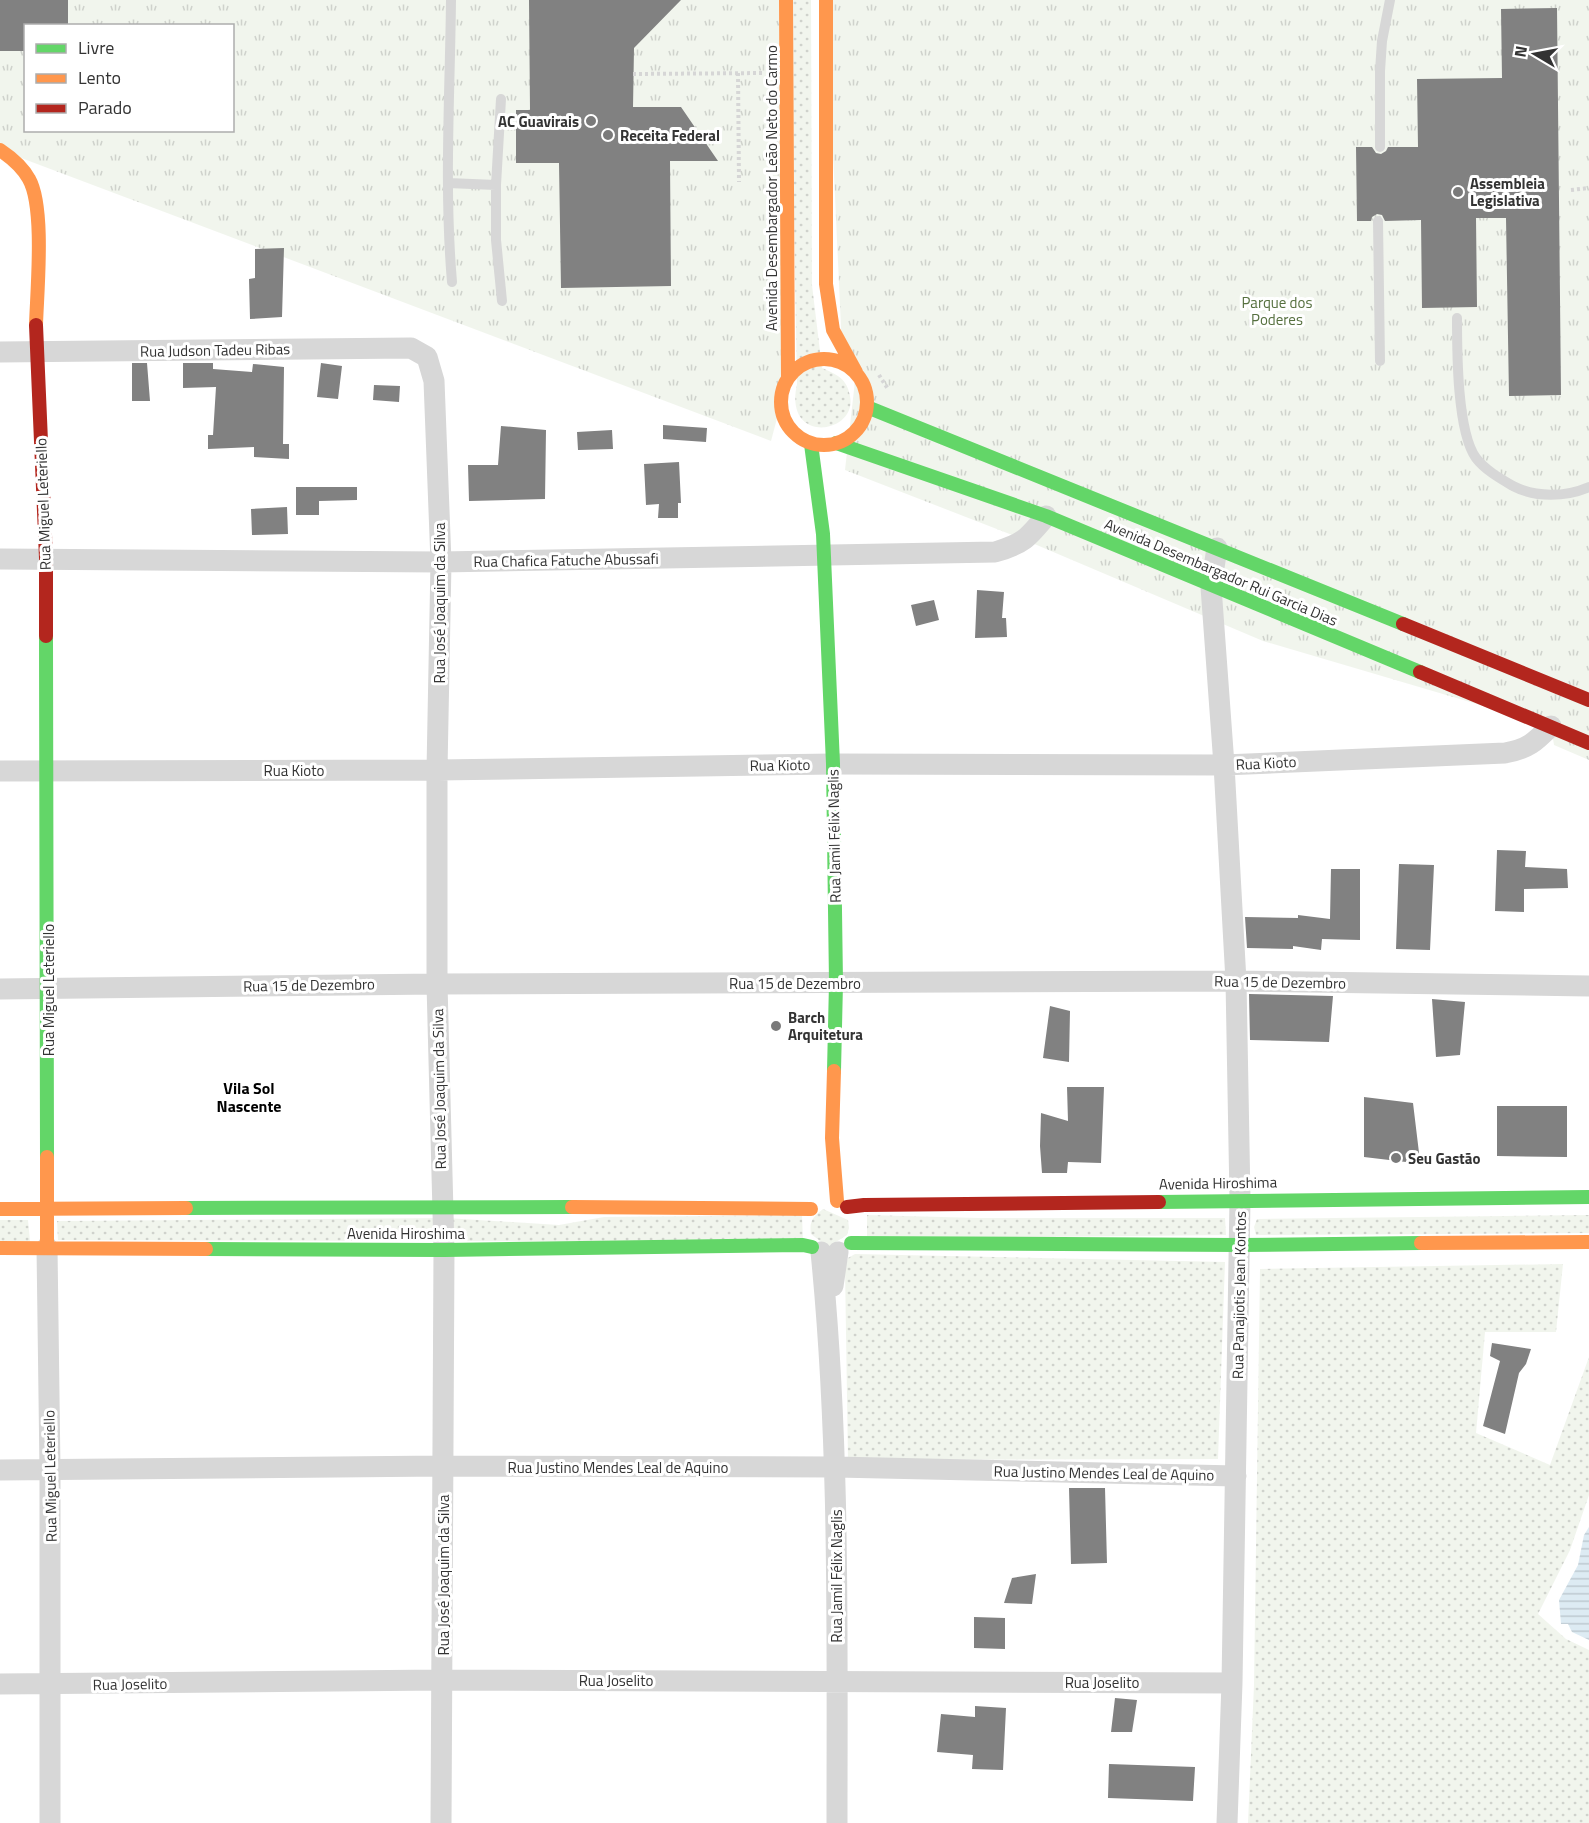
<svg xmlns="http://www.w3.org/2000/svg" width="1589" height="1823" viewBox="0 0 1589 1823" font-family="'Titillium Web',sans-serif">
  <defs>
    <pattern id="grass-dots" width="8" height="8" patternUnits="userSpaceOnUse" patternTransform="scale(1.5)"><rect width="8" height="8" fill="#f1f5ed"/><path d="M2 2h.1M6 6h.1" fill="none" stroke="#cfd2cc" stroke-width="1.8" stroke-linecap="round"/></pattern>
    <pattern id="park-tufts" width="24" height="20" patternUnits="userSpaceOnUse" patternTransform="scale(1.5)"><rect width="24" height="20" fill="#f1f5ed"/><path d="M3 7l-1-3M5 7V3M7 7l1-3M15 17l-1-3M17 17v-4M19 17l1-3" fill="none" stroke="#cfd2cc"/></pattern>
    <pattern id="water-rules" width="6" height="5" patternUnits="userSpaceOnUse" patternTransform="scale(1.5)"><rect width="6" height="5" fill="#ddebf3"/><path d="M0 2.5h6" fill="none" stroke="#becad1"/></pattern>
  </defs>
  <rect width="100%" height="100%" fill="#fff"/>
  <path fill="url(#grass-dots)" d="M790,0H811L812,285L822,368C838,375 847,379 850,396C858,434 783,446 797,384Z
    M823,1209L848,1220L849,1228L847,1235L828,1247L811,1234C809,1221 813,1217 823,1209Z
    M802,1215L803,1242L58,1240L57,1221L446,1218L559,1225L604,1217Z
    M867,1215L978,1218H1225L1226,1235L867,1239Z
    M1589,1215V1233L1256,1235L1254,1227L1257,1219Z
    M0,1220H28L30,1241L0,1242Z
    M855,1254L1225,1262L1218,1459L848,1460L845,1268L848,1258Z
    M1563,1264L1556,1332H1485L1476,1433L1550,1465L1589,1357V1495L1570,1550L1538,1614L1566,1639L1589,1650V1823H1248L1254,1685L1260,1269Z"/>
  <path fill="url(#park-tufts)" fill-rule="evenodd" d="M0,0H786L788,377L771,441L0,150ZM26,26H232V130H26Z
    M826,0H1589V760L1554,745L1551,726L1263,641L1025,540L845,470L856,372L842,349Z"/>
  <path fill="url(#water-rules)" d="M1589,1527V1640L1572,1632L1568,1624H1561L1559,1600L1578,1565L1584,1535Z"/>
  <path fill="#818181" d="M0,0H68V26H26V51H0Z
    M529,0H681L634,48L633,107H681L718,161H670L671,286L561,288L559,163H516V110H530Z
    M1557,8L1561,395L1509,396L1506,218H1476L1477,307L1422,308L1421,220L1385,221L1382,215L1377,214L1372,217L1371,221H1357L1356,147H1372L1376,153L1381,154L1386,151L1388,147H1418L1417,79L1502,78L1501,9Z
    M284,248L282,317L250,319L249,279L255,278V249Z
    M132,363H147L150,401H132Z
    M183,363H213V369L252,372L253,364L284,367L283,444H289V459L254,457V447L208,449V435H213L216,387L183,388Z
    M321,363L342,366L338,399L317,397Z
    M374,385L400,386L399,402L373,400Z
    M663,425L707,428L706,442L663,439Z
    M501,426L546,430L545,499L469,501L468,465H498Z
    M612,430L613,449L578,450L577,432Z
    M679,462L681,503H678V518H658L659,504L646,505L644,464Z
    M296,487H357V500L319,501V515H296Z
    M287,507L288,534L252,535L251,509Z
    M977,590L1004,592L1002,618H1006L1007,637L975,638Z
    M934,600L939,620L916,626L911,605Z
    M1497,850L1526,851L1525,867L1567,869L1568,888L1524,889V912L1495,911Z
    M1399,864L1434,865L1430,950L1396,949Z
    M1331,869H1360V940L1322,939L1321,950L1293,946V949L1247,948L1245,917L1298,918V915L1330,919Z
    M1249,994L1333,996L1329,1042L1250,1040Z
    M1432,999L1465,1002L1460,1055L1436,1057Z
    M1050,1006L1070,1011L1069,1062L1043,1058Z
    M1067,1087H1104L1101,1163L1068,1162L1067,1173H1042L1040,1146L1041,1113L1068,1121Z
    M1364,1097L1413,1103L1420,1161L1406,1162L1364,1157Z
    M1497,1106H1567V1157L1497,1156Z
    M1492,1343L1531,1349L1526,1364L1519,1373L1505,1434L1483,1426L1500,1361L1490,1356Z
    M1069,1488H1105L1107,1563L1071,1564Z
    M1036,1574L1032,1604L1004,1603L1012,1578Z
    M974,1617L1005,1618V1649L974,1648Z
    M1115,1698L1137,1700L1132,1732H1111Z
    M975,1706L1006,1708L1003,1770L972,1769L973,1755L937,1752L941,1714L975,1717Z
    M1109,1764L1195,1767L1193,1801L1108,1798Z"/>
  <g fill="none" stroke-linecap="round" stroke-linejoin="round">
    <path stroke="#d6d6d6" stroke-width="4" stroke-dasharray="3 3" stroke-linecap="butt" d="M738,73L739,182
      M633,74L764,73
      M1571,190L1589,188
      M879,375L888,389"/>
    <path stroke="#d7d7d7" stroke-width="10" d="M451,0C450,94 444,188 452,282
      M1380,147V71L1382,41L1390,0
      M448,183L496,185V240L502,301
      M496,185L501,99
      M1378,221L1380,361
      M1457,318C1457,351 1457,432 1476,458C1485,470 1501,479 1513,486C1536,498 1566,497 1589,487"/>
    <path stroke="#d7d7d7" stroke-width="21" d="M0,352L411,348L427,357L434,381L441,562L437,770V984L444,1250L441,1823
      M1217,548L1211,587L1224,765L1236,981L1240,1199L1232,1683L1227,1823
      M0,559L441,562L995,552C1023,544 1028,538 1046,516
      M0,771L437,770L833,764L1224,765L1505,753C1528,749 1535,742 1551,726
      M0,989L437,984L1236,981L1589,986
      M47,1247L50,1470V1823
      M821,1252C840,1442 837,1632 837,1823
      M833,1286L838,1252
      M0,1470L443,1466L836,1467L1236,1476
      M0,1684L442,1680L1232,1683"/>
    <path stroke="#63d668" stroke-width="14" d="M867,407L1403,624
      M836,443L1046,516L1420,672
      M811,444L823,534L833,764L836,983L834,1071
      M46,636L47,1157
      M1159,1202L1589,1197
      M186,1208L572,1207
      M851,1243L1239,1245L1421,1243
      M206,1249L444,1250L803,1245L812,1247"/>
    <path stroke="#ff974d" stroke-width="14" d="M786,0L788,377
      M826,0V284L833,330L856,372
      M0,150C12,158 22,166 29,179C45,207 37,291 36,325
      M781 402a43 43 0 1 1 86 0a43 43 0 1 1-86 0Z
      M834,1071L832,1138L837,1201
      M572,1207L811,1209
      M0,1209L186,1208
      M1421,1243L1589,1242
      M47,1247V1157
      M0,1248L206,1249"/>
    <path stroke="#b3261e" stroke-width="14" d="M36,325L46,558V636
      M1403,624L1589,700
      M1420,672L1589,743
      M847,1207L864,1205L1159,1202"/>
  </g>
  <g fill="#7a7a7a" stroke="#fff" stroke-width="2">
    <circle cx="591" cy="121" r="6"/>
    <circle cx="608" cy="135" r="6"/>
    <circle cx="1458" cy="192" r="6"/>
    <circle cx="776" cy="1026" r="6"/>
    <circle cx="1396" cy="1158" r="6"/>
  </g>
  <g text-anchor="middle" dominant-baseline="central" stroke-width="6" stroke-linejoin="round" paint-order="stroke">
    <g font-size="15" font-weight="bold" fill="#333" stroke="#fff" text-anchor="start">
      <text x="579" y="121" text-anchor="end">AC Guavirais</text>
      <text x="620" y="135">Receita Federal</text>
      <text x="1470" y="183">Assembleia<tspan x="1470" dy="17">Legislativa</tspan></text>
      <text x="788" y="1017">Barch<tspan x="788" dy="17">Arquitetura</tspan></text>
      <text x="1408" y="1158">Seu Gastão</text>
    </g>
    <g font-size="15" fill="#333" stroke="#fff">
      <text transform="translate(771 188) rotate(-90)">Avenida Desembargador Leão Neto do Carmo</text>
      <text transform="translate(215 350) rotate(-1)">Rua Judson Tadeu Ribas</text>
      <text transform="translate(43 504) rotate(-92)">Rua Miguel Leteriello</text>
      <text transform="translate(566 560) rotate(-1)">Rua Chafica Fatuche Abussafi</text>
      <text transform="translate(1221 572) rotate(23)">Avenida Desembargador Rui Garcia Dias</text>
      <text transform="translate(439 603) rotate(-90)">Rua José Joaquim da Silva</text>
      <text transform="translate(1266 763) rotate(-3)">Rua Kioto</text>
      <text transform="translate(780 765) rotate(-1)">Rua Kioto</text>
      <text x="294" y="770">Rua Kioto</text>
      <text transform="translate(834 836) rotate(-91)">Rua Jamil Félix Naglis</text>
      <text transform="translate(1280 982) rotate(1)">Rua 15 de Dezembro</text>
      <text x="795" y="983">Rua 15 de Dezembro</text>
      <text transform="translate(309 985) rotate(-1)">Rua 15 de Dezembro</text>
      <text transform="translate(48 990) rotate(-90)">Rua Miguel Leteriello</text>
      <text transform="translate(439 1089) rotate(-91)">Rua José Joaquim da Silva</text>
      <text transform="translate(1218 1183) rotate(-1)">Avenida Hiroshima</text>
      <text x="406" y="1233">Avenida Hiroshima</text>
      <text transform="translate(1239 1295) rotate(-89)">Rua Panajiotis Jean Kontos</text>
      <text x="618" y="1467">Rua Justino Mendes Leal de Aquino</text>
      <text transform="translate(1104 1473) rotate(1)">Rua Justino Mendes Leal de Aquino</text>
      <text transform="translate(50 1476) rotate(-91)">Rua Miguel Leteriello</text>
      <text transform="translate(443 1575) rotate(-90)">Rua José Joaquim da Silva</text>
      <text transform="translate(836 1576) rotate(-90)">Rua Jamil Félix Naglis</text>
      <text x="616" y="1680">Rua Joselito</text>
      <text x="1102" y="1682">Rua Joselito</text>
      <text transform="translate(130 1684) rotate(-1)">Rua Joselito</text>
    </g>
    <g font-size="15" fill="#56703f" stroke="#fff">
      <text x="1277" y="302">Parque dos<tspan x="1277" dy="17">Poderes</tspan></text>
    </g>
    <g font-size="16" font-weight="bold" fill="#000" stroke="#fff">
      <text x="249" y="1088">Vila Sol<tspan x="249" dy="18">Nascente</tspan></text>
    </g>
  </g>
  <rect x="24" y="24" width="210" height="108" fill="#ffffff" stroke="#adadad" stroke-width="1.5"/>
  <rect x="36" y="44" width="30" height="9" fill="#63d668" stroke="#adadad" stroke-width="1.5"/>
  <text x="78" y="54" font-size="18" fill="#333333">Livre</text>
  <rect x="36" y="74" width="30" height="9" fill="#ff974d" stroke="#adadad" stroke-width="1.5"/>
  <text x="78" y="84" font-size="18" fill="#333333">Lento</text>
  <rect x="36" y="104" width="30" height="9" fill="#b3261e" stroke="#adadad" stroke-width="1.5"/>
  <text x="78" y="114" font-size="18" fill="#333333">Parado</text>
  <g transform="translate(1535 54) rotate(280)" stroke="#ffffff" stroke-width="4.5" paint-order="stroke">
  <path d="M0-4.5L10 22L0 15L-10 22Z" fill="#333333"/>
  <text y="-9" font-size="16" font-weight="bold" text-anchor="middle" fill="#333333">N</text>
  </g>
</svg>
